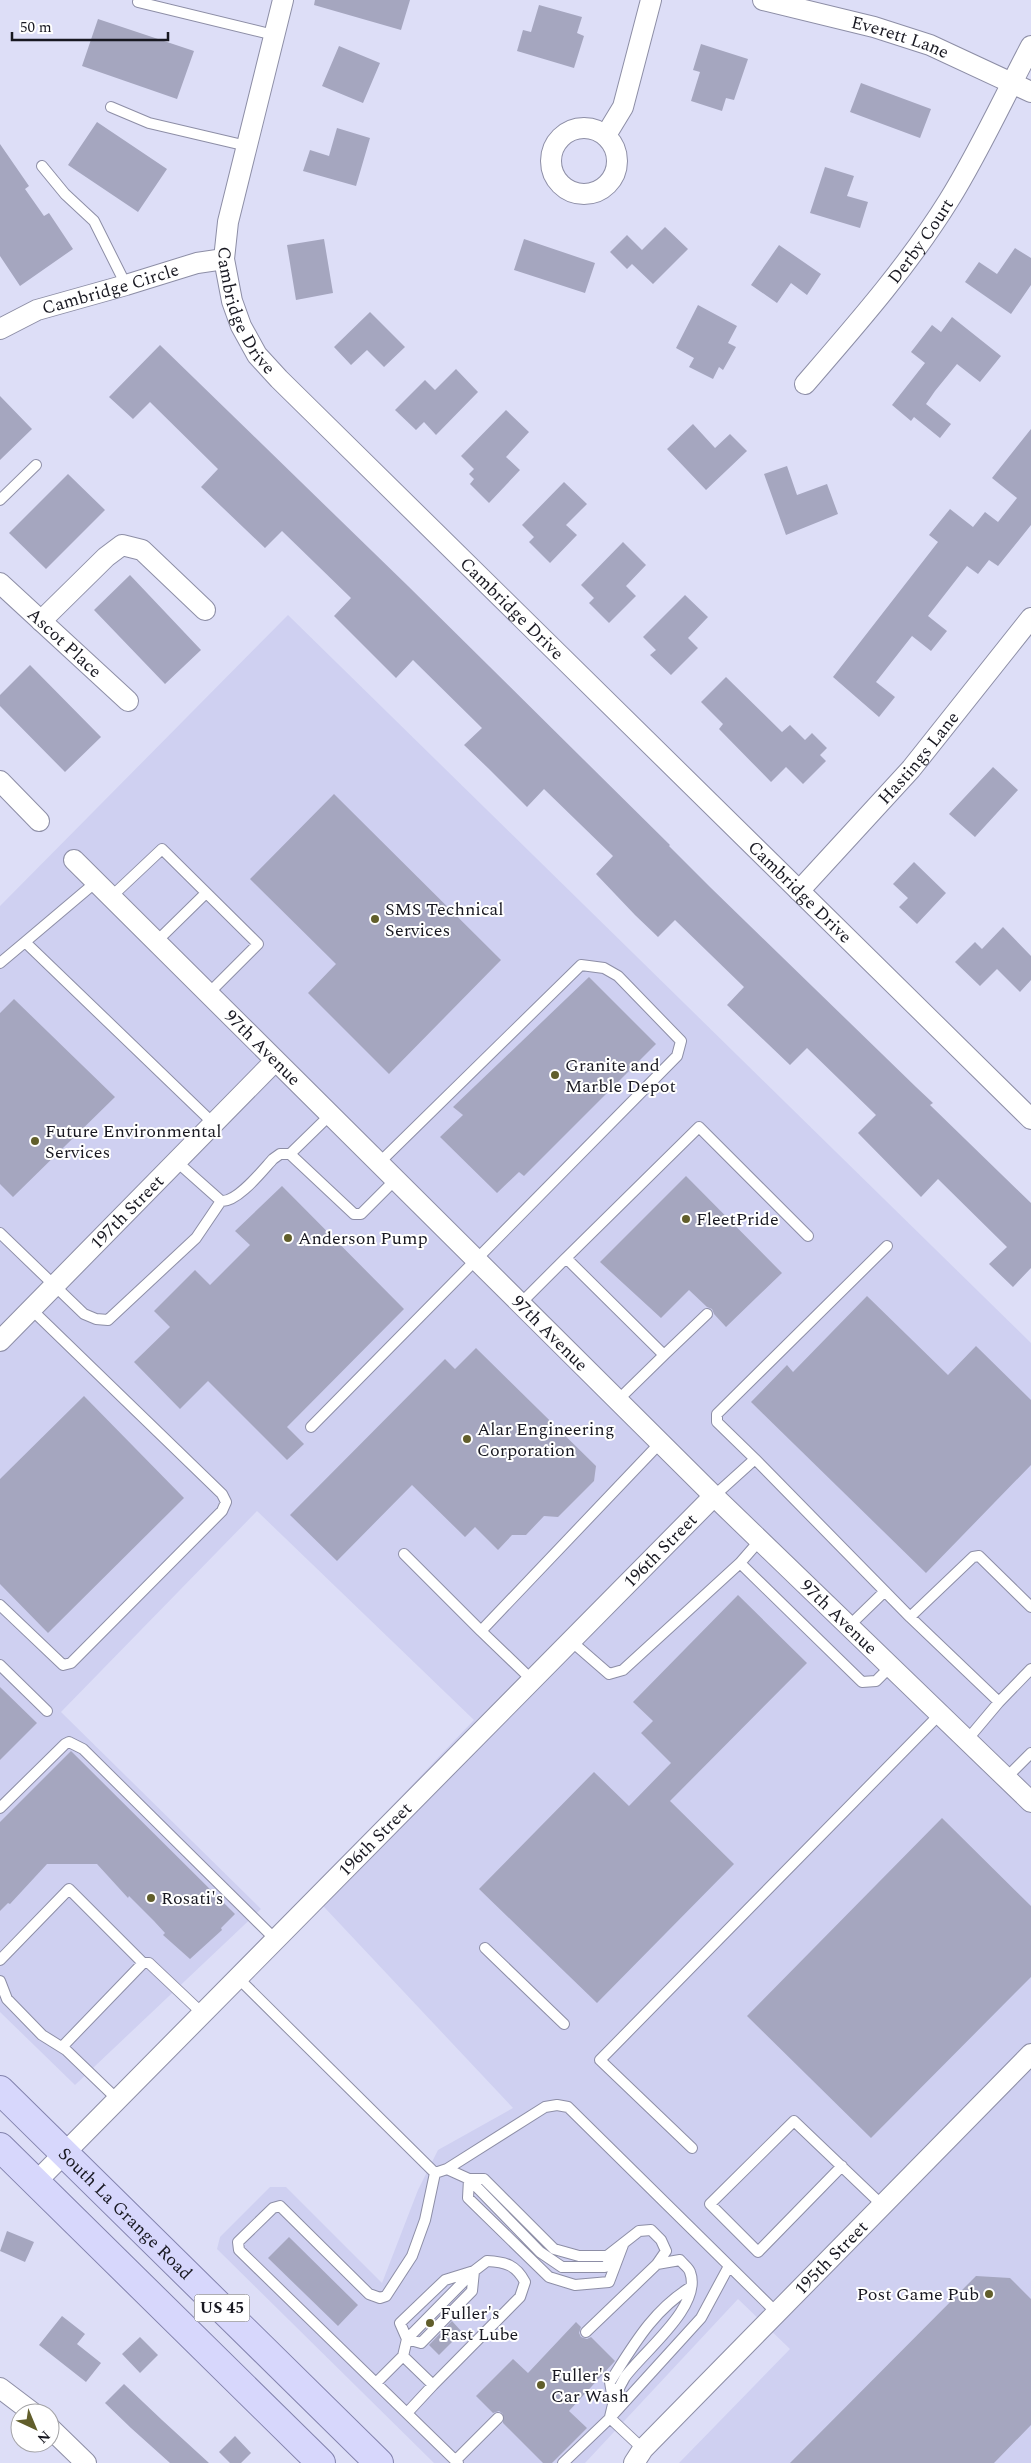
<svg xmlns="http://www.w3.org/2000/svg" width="1031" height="2463" viewBox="0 0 1031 2463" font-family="Spectral,serif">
  <rect width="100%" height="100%" fill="#dddef7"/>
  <path fill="#cfd0f1" d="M288,615L1031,1343V2463H679L790,2349L738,2299L585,2463H434L217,2249L220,2237L270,2187H286L382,2283L418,2190L438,2150L513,2108L310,1892L474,1720L257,1511L61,1712L261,1909L75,2085L0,2012V906Z"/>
  <path fill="#a5a6bf" d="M315,0H410L401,30L314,5Z
    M539,5L582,17L577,33L584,36L574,68L517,51L523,30L531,32Z
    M98,19L194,51L177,99L82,66Z
    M701,44L748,59L734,100L726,98L722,111L691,101L700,72L693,70Z
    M339,46L380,63L363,103L322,86Z
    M861,83L931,109L920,138L850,112Z
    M97,122L167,169L138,212L68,165Z
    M337,128L370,138L356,186L303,171L310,150L329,156Z
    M0,144L29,186L25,189L44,216L49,213L73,249L20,286L0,256Z
    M825,167L854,176L847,196L868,202L860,228L810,213Z
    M665,227L688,249L653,284L632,264L627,269L610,252L627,235L642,250Z
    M324,239L333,293L296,300L287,245Z
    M524,239L595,263L585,293L514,270Z
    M779,245L821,274L807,295L791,283L777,303L751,285Z
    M1015,248L1031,258V285L1011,314L965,282L979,262L997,274Z
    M698,305L737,326L728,343L736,347L723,370L719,367L713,379L689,367L694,358L676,348Z
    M370,312L405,347L384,367L367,350L351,365L334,347Z
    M952,317L1001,356L980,382L957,364L935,391L926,404L951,424L940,438L914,417L911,421L892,405L925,363L911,352L932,325L941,332Z
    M160,345L408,586L670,845L669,846L710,887L916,1087L933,1103L930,1105L1031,1203V1268L1013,1287L989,1264L1007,1247L938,1179L921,1197L858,1133L876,1115L807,1048L790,1065L727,1005L744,987L675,920L658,937L635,915L596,874L613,856L544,789L527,807L488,768L464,745L482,728L413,660L396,678L334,616L351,598L282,531L265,548L201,487L218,469L150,402L133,419L109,397Z
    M456,369L478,392L436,435L424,422L416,430L395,410L425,380L435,390Z
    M0,396L32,429L0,460Z
    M506,410L529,432L506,457L520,470L489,503L470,484L474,479L469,474L474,469L461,456Z
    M693,424L715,448L730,434L747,451L706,490L667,449Z
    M1031,429V525L998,566L989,560L978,574L967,566L928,616L947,631L931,651L912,636L876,682L895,697L879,717L833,677L938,542L929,535L950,509L973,527L985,512L998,522L1017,498L992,478Z
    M787,466L797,495L827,484L838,514L786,535L764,474Z
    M68,474L105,510L46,569L9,533Z
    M564,482L587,504L566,525L577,535L550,563L529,542L534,537L522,525Z
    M623,542L646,565L626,586L636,596L609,623L589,603L594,598L581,585Z
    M130,575L201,650L165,684L94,610Z
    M685,595L708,617L688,638L698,648L671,675L650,655L656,650L643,637Z
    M30,665L101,737L65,772L0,706V695Z
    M726,677L782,732L790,725L805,740L812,733L827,748L820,755L826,761L803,784L786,767L771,782L719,729L723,724L701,702Z
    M993,767L1018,790L975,837L949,814Z
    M334,794L501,960L389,1074L308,993L336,964L250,879Z
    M914,862L946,893L917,924L899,907L908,898L893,884Z
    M1003,927L1031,956V980L1020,992L997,969L980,986L955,962L975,942L982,949Z
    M589,977L656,1044L524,1176L519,1172L497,1193L440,1137L463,1115L453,1107Z
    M14,999L115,1097L13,1197L0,1184V1013Z
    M686,1176L782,1273L726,1327L714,1314L712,1309L707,1307L689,1290L661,1318L600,1262Z
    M282,1186L404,1309L287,1427L304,1444L287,1460L208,1381L180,1409L134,1362L170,1327L154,1311L195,1270L210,1285L250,1245L235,1231Z
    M867,1296L948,1375L976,1346L1031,1400V1465L926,1573L751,1402L787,1365L793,1372Z
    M476,1348L596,1466L594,1481L558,1517L544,1516L526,1535H512L498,1550L475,1527L465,1537L412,1485L337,1561L290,1515L445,1359L455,1369Z
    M84,1396L184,1498L48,1633L0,1584V1479Z
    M738,1595L807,1663L670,1801L734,1864L597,2003L479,1889L594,1772L629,1806L671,1763L641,1733L653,1721L633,1702Z
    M0,1687L37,1723L0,1760Z
    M71,1751L235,1914L221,1928L222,1930L190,1959L163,1935L165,1933L154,1921L129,1896L128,1898L97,1864H47L10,1904L8,1903L0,1911V1822Z
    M942,1818L1031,1906V1977L871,2138L747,2016Z
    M7,2231L34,2242L25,2262L0,2251Z
    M289,2237L358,2305L338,2326L268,2258Z
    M976,2276L1010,2278L1031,2299V2425L994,2463H790Z
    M62,2316L85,2334L77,2344L101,2363L86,2382L39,2345Z
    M452,2321L462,2332L439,2355L429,2345Z
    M576,2322L581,2327L579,2333L581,2337L587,2339L591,2337L615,2361L569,2411L587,2428L552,2463H543L503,2423V2414L499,2411L493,2413L476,2396L513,2359L528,2373Z
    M140,2337L158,2355L140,2373L122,2354Z
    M124,2384L162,2420L209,2463H170L131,2428L105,2403Z
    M235,2436L251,2453L241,2463H230L219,2452Z"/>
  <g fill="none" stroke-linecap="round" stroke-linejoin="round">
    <g stroke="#8d8ea6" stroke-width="12">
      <path id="lane" d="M138,2L274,35
        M111,107L149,123L247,146
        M42,166L65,194L94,221L126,285
        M0,500L36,465
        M96,882L25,942L214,1124
        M111,897L162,849L258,944L208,994
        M156,942L206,893
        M0,963L25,942
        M290,1154L330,1115
        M176,1161L221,1201C237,1203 262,1171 273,1159L280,1154H290L354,1214H361L395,1180
        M0,1233L84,1314L96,1319L108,1320L196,1238L221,1201
        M566,1258L699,1127L808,1236
        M520,1304L566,1258L664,1355L618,1400
        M664,1355L707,1314
        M311,1427L677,1056L681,1041L618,976L604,968L581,965L378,1164
        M755,1459L910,1617L973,1557L979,1556L1031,1607
        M714,1496L755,1459L717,1422V1414L887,1246
        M404,1554L481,1631
        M740,1563L862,1682L876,1681L890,1667
        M0,1605L63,1665L71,1663L222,1511L226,1502L222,1494L31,1309
        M910,1617L999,1702
        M849,1626L884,1592
        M571,1641L609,1674L623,1670L740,1563L760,1540
        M0,1665L47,1711
        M532,1680L481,1631L660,1443
        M967,1740L999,1702L1031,1669
        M1006,1778L1031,1753
        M0,1808L65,1744L69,1742L83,1749L276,1940
        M485,1948L564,2024
        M0,1960L69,1889L143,1963
        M238,1978L435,2173L447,2169L545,2107L557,2105L568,2107L777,2313
        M0,1981L7,1999L42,2035L66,2050L118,2100
        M62,2047L143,1963H149L203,2014
        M692,2148L600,2060L940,1714
        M842,2166L758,2252L710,2204L794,2121L882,2205
        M447,2169L469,2179L468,2198L549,2277L575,2285L609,2282L623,2245
        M435,2173L425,2220L412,2256L386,2296L380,2298L369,2294L280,2206L273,2208L238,2242L239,2250L458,2463
        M469,2179H484L554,2249L579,2256H607L639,2231L651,2230L661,2240L666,2251L657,2264L586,2332
        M469,2179L540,2252L562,2267H605L616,2253
        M474,2271L407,2339L400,2323L445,2280Z
        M403,2356L433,2385L407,2413
        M376,2383L403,2356L407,2339L421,2343L472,2291L474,2271L487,2261C506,2262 516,2265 525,2282L520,2297L433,2385
        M613,2400L610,2382C633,2346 653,2310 691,2287
        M610,2417C613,2402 617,2390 625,2377C643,2352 703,2306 690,2272C689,2268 683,2264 680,2260L657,2264
        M610,2418L643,2449
        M455,2461L498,2418
        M563,2463L610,2418L701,2318L729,2266"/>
    </g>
    <g stroke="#8d8ea6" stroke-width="22">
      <g id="street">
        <path id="s1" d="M283,0L228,222L224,259L232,301L241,326L257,355L279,379L1031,1119"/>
        <path id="s2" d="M763,0L874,27L930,45L1031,92"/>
        <circle cx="584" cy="161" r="33"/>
        <path d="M606,135L623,107L651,0"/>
        <path id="s3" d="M0,329L37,310L126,285L197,263L224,259"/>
        <path id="s4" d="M805,384C856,325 908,266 949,200C980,150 1004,97 1031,46"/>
        <path id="s5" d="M0,583L128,701"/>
        <path d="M41,621L106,557L122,545L142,550L205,610"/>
        <path d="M0,781L39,821"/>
        <path id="s6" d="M74,860L714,1496L1031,1802"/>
        <path id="s7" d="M799,891L911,769L1031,618"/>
        <path id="s8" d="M0,1341L275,1061"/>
        <path id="s9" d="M36,2182L714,1496"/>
        <path d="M0,2388L33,2413"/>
        <path d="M50,2428L86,2463"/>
        <path id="s10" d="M634,2463L643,2449L1031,2054"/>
      </g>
    </g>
    <g stroke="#8383ae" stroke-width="30">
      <g id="primary">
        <path id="s11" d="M0,2090L379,2463"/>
        <path d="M0,2147L321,2463"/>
      </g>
    </g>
    <use href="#lane" stroke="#fff" stroke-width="10"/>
    <use href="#street" stroke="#fff" stroke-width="20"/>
    <use href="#primary" stroke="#d7d7fc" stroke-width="28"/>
  </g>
  <g fill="#615e2b" stroke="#fff" stroke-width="2">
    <circle cx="375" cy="919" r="5"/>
    <circle cx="555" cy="1075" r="5"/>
    <circle cx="35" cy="1141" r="5"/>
    <circle cx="686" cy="1219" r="5"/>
    <circle cx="288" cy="1238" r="5"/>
    <circle cx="467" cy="1439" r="5"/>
    <circle cx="151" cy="1898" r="5"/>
    <circle cx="989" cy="2294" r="5"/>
    <circle cx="430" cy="2323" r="5"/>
    <circle cx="541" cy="2385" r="5"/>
  </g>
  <g text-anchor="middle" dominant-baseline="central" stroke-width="4" stroke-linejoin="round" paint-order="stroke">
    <rect fill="#fff" stroke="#5d5d64" stroke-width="1" x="194.5" y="2294.5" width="55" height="27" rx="4"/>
    <g font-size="16" font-weight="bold" fill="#181821">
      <text x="222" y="2308">US 45</text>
    </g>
    <g font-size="18" fill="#181821" stroke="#fff">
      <text stroke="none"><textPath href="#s2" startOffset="142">Everett Lane</textPath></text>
      <text stroke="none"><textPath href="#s4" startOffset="184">Derby Court</textPath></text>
      <text stroke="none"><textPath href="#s3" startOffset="118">Cambridge Circle</textPath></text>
      <text stroke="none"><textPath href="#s1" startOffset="322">Cambridge Drive</textPath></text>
      <text stroke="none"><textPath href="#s1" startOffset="728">Cambridge Drive</textPath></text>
      <text stroke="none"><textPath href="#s5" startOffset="88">Ascot Place</textPath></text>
      <text stroke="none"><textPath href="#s7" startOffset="179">Hastings Lane</textPath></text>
      <text stroke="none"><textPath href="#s1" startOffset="1132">Cambridge Drive</textPath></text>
      <text stroke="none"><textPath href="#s6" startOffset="266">97th Avenue</textPath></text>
      <text stroke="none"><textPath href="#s8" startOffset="181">197th Street</textPath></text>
      <text stroke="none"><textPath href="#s6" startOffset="671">97th Avenue</textPath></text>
      <text stroke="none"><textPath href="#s9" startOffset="888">196th Street</textPath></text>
      <text stroke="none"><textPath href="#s6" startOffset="1076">97th Avenue</textPath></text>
      <text stroke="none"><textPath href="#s9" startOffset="482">196th Street</textPath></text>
      <text stroke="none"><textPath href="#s11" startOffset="176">South La Grange Road</textPath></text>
      <text stroke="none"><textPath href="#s10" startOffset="285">195th Street</textPath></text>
    </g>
    <g font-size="18" fill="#181821" stroke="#fff" text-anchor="start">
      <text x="385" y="909">SMS Technical<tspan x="385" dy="21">Services</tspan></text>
      <text x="565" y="1065">Granite and<tspan x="565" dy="21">Marble Depot</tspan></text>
      <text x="45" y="1131">Future Environmental<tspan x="45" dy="21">Services</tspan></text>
      <text x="696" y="1219">FleetPride</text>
      <text x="298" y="1238">Anderson Pump</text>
      <text x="477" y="1429">Alar Engineering<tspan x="477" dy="21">Corporation</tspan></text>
      <text x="161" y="1898">Rosati's</text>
      <text x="979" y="2294" text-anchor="end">Post Game Pub</text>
      <text x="440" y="2313">Fuller's<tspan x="440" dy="21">Fast Lube</tspan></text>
      <text x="551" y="2375">Fuller's<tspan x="551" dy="21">Car Wash</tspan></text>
    </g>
  </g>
  <g transform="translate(35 2428) rotate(136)"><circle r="24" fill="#ffffff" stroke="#a3a3a6"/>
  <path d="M0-4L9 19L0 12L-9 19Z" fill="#615e2b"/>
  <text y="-8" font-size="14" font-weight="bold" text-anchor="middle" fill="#181821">N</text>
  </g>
  <path d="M12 32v8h156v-8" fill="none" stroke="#181821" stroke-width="2.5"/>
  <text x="20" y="32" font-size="15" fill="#181821" stroke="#ffffff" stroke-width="4" paint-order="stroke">50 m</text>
</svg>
